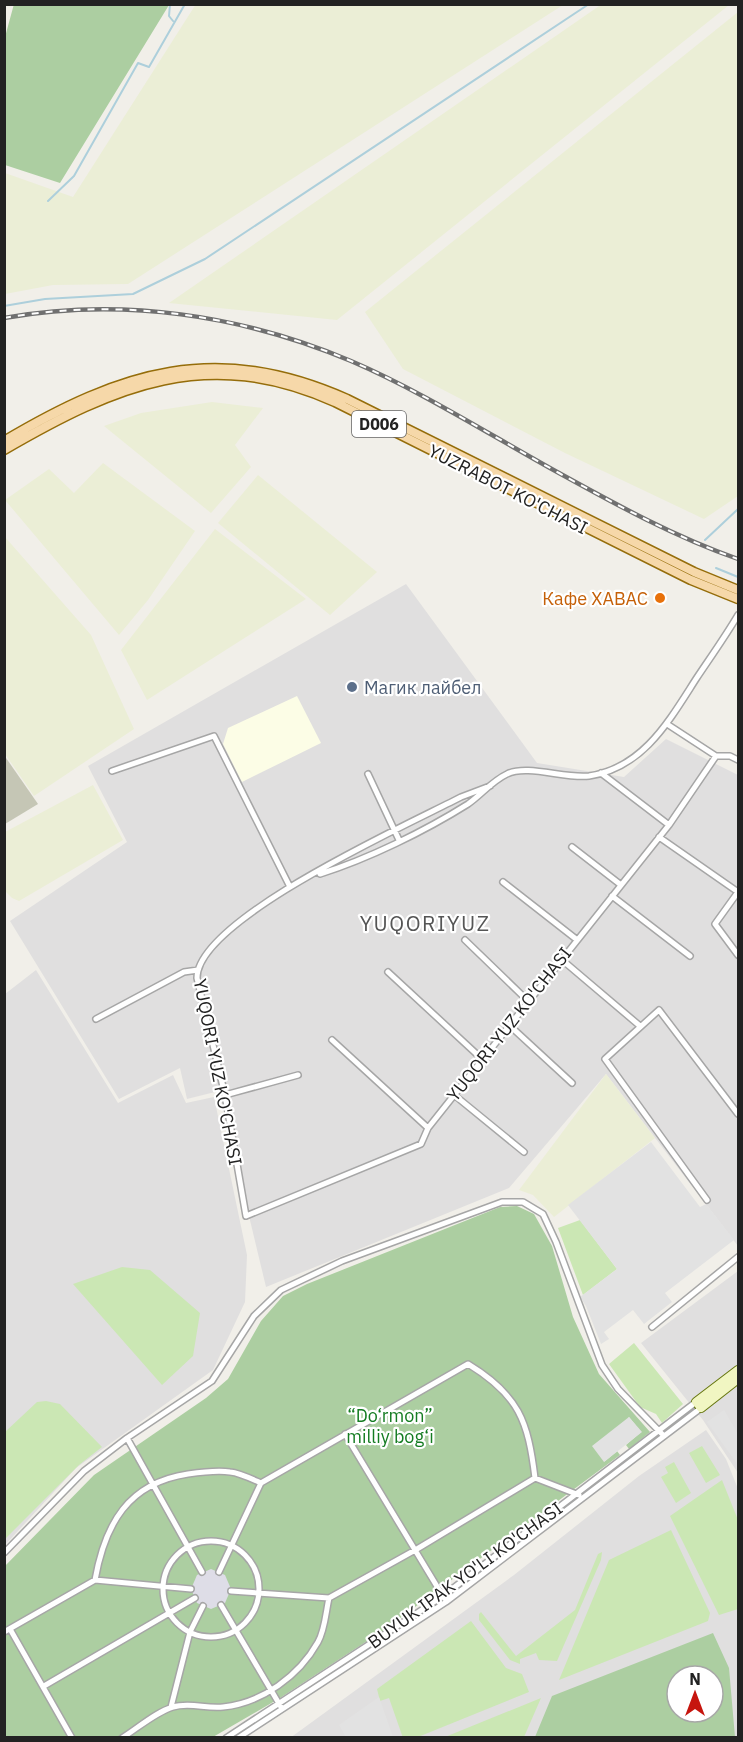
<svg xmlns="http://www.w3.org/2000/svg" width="743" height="1742" viewBox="0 0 743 1742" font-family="'IBM Plex Sans',sans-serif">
  <rect width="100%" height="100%" fill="#f1efe9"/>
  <path fill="#e0dfdf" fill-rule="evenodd" d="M406,584L537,763L624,777L666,739L738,775V1246L606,1074L509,1188L266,1287L219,1091L187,1099L180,1068L119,1099L10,921L127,842L88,766Z
    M36,970L118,1103L173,1075L186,1103L214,1097L247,1255L245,1302L213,1370L76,1468L5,1545V994Z
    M738,1271V1473L703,1420L641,1343Z
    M706,1430L726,1459L738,1489V1737L290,1738L514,1575L639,1476ZM677,1676H713V1712H677Z"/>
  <path fill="#fcfde6" d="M297,696L321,743L242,782L223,744L228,728Z"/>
  <path fill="#c5c6b5" d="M4,755L38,804L5,824H4Z"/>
  <path fill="#ebeed6" d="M196,4H563V5L128,284L53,285L5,294V173L73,197Z
    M602,4L729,5L337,320L169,303Z
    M738,12V496L704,519L565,453L403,369L365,312Z
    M212,402L263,408L235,445L251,467L211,513L104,426L141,413Z
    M103,463L195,531L148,600L119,635L5,500L49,469L74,493Z
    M258,475L377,572L330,615L218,523Z
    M215,529L306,599L147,700L121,650Z
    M5,537L91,635L134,729L34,796L5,754Z
    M93,785L123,840L19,901L12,898L5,891V832Z
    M606,1074L655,1138L554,1217L533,1195L519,1190Z"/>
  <path fill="#cbe7b4" d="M580,1220L617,1269L583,1295L558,1228Z
    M122,1267L150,1270L200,1313L193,1356L162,1385L73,1284Z
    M634,1343L683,1404L662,1423L656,1414L640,1407L609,1364Z
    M46,1401L60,1404L102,1447L79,1465L5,1539V1432L37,1402Z
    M702,1446L720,1475L706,1483L689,1453Z
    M674,1462L691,1493L676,1503L661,1477L668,1473L665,1467Z
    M722,1480L738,1520V1609L719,1615L670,1516Z
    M671,1530L710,1613L708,1621L559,1680L609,1560Z
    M602,1552L601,1560L557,1661L539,1660L536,1653L520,1659V1664L510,1660L479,1620V1614L481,1612L516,1656L575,1610L598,1554Z
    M471,1621L506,1668L522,1674L529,1692L418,1737L403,1738L389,1698L380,1701L377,1689Z
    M541,1698L524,1737H445Z"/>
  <path fill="#accea1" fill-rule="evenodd" d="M14,4L169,5L60,183L5,165V37Z
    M517,1206L534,1214L552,1246L573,1317L599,1374L650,1432L629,1449L626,1445L641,1432L629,1417L604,1462L617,1451L620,1455L384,1630L280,1698L213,1737H5L4,1567L94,1475L206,1398L228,1379L261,1321L283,1296L307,1284L500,1207Z
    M713,1633L729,1668L735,1737H535L552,1696ZM677,1676H713V1712H677Z"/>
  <path fill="#e2e2e2" d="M651,1142L700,1207L706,1204L734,1240L665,1293L672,1302L644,1324L633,1310L604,1332L609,1339L601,1344L586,1306L580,1297L617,1269L568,1205Z
    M724,1410L738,1434V1465L707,1422Z
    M629,1417L642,1432L604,1462L592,1446Z
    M379,1697L393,1737H346L339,1725Z"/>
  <path fill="#dedde7" d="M211,1569L225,1575L231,1589L225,1603L211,1609L197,1603L191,1589L197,1575Z"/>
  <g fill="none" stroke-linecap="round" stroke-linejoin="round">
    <path stroke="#adcfdb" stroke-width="2" d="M170,4L169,16L173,21
      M48,201L74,176L138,63L149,67L185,4
      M4,306L45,299L133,294L205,259L589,4
      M705,540L738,509
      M716,568L738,577"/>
    <g stroke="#a6a6a6" stroke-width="8">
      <path id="street" d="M667,724L716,756H730L738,760
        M112,771L214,736L290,887
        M601,773L669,825
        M368,774L399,840
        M490,786L461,797C409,824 197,919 197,978L225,1095L246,1216L421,1144L428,1128L669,825L716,756
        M659,837L738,892
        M572,847L621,885
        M320,874C368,859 425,831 468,804C481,795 492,781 507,774C527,764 565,779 589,776C643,768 669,721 696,679C710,658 725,637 738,615
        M503,882L576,939
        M738,892L715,924L738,955
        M612,896L690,956
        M465,940L527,1000
        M561,959L640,1026
        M388,972L482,1059
        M96,1019L184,972L198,970
        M508,1024L572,1083
        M332,1040L428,1128
        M453,1094L524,1152
        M225,1095L298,1075
        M707,1200L605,1059L659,1010L738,1114
        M652,1327L738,1257
        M345,1434L444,1598
        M127,1438L202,1572
        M163 1589a48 48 0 1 1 96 0a48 48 0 1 1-96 0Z
        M4,1553L84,1471L127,1438L212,1381L254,1316L281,1290L342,1261L502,1202H523L543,1214L556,1242L602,1365L618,1389L664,1436
        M219,1572L261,1483L468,1364C519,1395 528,1421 535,1478
        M95,1580C105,1524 128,1483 188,1474C202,1472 217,1470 230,1472C240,1473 252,1479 261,1483
        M231,1591L329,1598L417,1549L535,1478L579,1495
        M221,1605L281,1707
        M10,1629L72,1738
        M4,1632L95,1580L191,1589
        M44,1686L195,1598
        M171,1707L190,1632L203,1606
        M122,1738C138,1728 156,1712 173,1707C190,1702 206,1709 223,1707C262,1703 299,1676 318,1642C325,1630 326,1611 329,1598
        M226,1738L443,1596L696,1402
        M238,1738L446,1602L701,1408"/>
    </g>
    <g stroke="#65750d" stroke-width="10">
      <path id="secondary" d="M738,1370L696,1402L701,1408L738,1379"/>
    </g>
    <g stroke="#956d0a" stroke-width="11">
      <path id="primary" d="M4,441C122,371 216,341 347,399L694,572L738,590
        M4,450C116,385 208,345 335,402L691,580L738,599"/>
    </g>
    <use href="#street" stroke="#fff" stroke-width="5"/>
    <use href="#secondary" stroke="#f1f6c2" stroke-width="8"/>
    <use href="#primary" stroke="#f6d8a9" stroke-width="8"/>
    <g stroke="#707070" stroke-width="4.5">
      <path id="rail" d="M4,318C122,297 242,315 351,361C423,392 490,435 559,473C617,505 675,537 738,559"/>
    </g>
    <use href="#rail" stroke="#fff" stroke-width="2" stroke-dasharray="7" stroke-linecap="butt"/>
  </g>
  <circle fill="#e8710a" stroke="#fff" stroke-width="2" cx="660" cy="598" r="6"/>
  <circle fill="#5c6f8a" stroke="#fff" stroke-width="2" cx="352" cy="687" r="6"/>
  <g text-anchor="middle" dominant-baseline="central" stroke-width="4.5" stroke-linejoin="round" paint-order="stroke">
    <rect fill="#fff" stroke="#646464" stroke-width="1.5" x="352" y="411" width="54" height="26" rx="4.5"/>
    <g font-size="16" font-weight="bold" fill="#222">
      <text x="379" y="424">D006</text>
    </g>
    <g font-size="18" fill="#222" stroke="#fff">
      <text transform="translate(508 489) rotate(27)">YUZRABOT KO'CHASI</text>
      <text transform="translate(509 1024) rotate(-52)">YUQORI YUZ KO'CHASI</text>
      <text transform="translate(218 1072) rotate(79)">YUQORI YUZ KO'CHASI</text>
      <text transform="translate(465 1575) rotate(-36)">BUYUK IPAK YO'LI KO'CHASI</text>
    </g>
    <g font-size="18" fill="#c56008" stroke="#fff" text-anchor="end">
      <text x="648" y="598">Кафе ХАВАС</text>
    </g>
    <g font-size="18" fill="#4e5e75" stroke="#fff" text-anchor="start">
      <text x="364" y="687">Магик лайбел</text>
    </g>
    <g font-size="18" fill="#147c21" stroke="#fff">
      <text x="390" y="1415">“Do‘rmon”<tspan x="390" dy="21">milliy bog‘i</tspan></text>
    </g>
    <g font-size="21" letter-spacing="1.5" fill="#555" stroke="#fff">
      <text x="425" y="923">YUQORIYUZ</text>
    </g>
  </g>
  <rect width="743" height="1742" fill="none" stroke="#222222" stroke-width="12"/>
  <g transform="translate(695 1694)"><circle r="28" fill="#ffffff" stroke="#a7a7a7" stroke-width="1.5"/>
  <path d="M0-4.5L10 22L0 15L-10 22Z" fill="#c6150e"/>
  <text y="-9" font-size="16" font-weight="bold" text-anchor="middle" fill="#222222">N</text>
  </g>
</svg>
